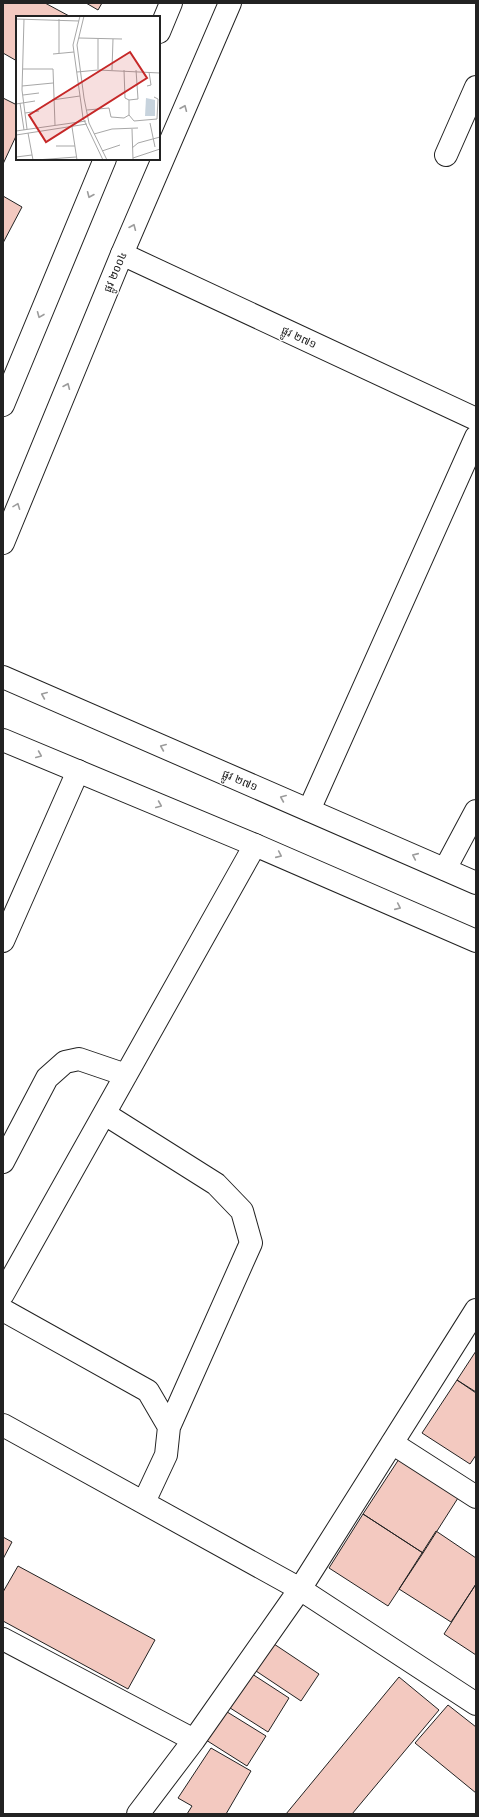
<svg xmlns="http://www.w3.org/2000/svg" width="479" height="1817" viewBox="0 0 479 1817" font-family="Poppins,'Noto Sans Khmer',sans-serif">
  <rect width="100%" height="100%" fill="#fff"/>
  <path fill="#f3c9c0" stroke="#222" d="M3,3H45L71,17H17V61L3,53Z
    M86,3H102L98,10Z
    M3,98L17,105V134L3,164Z
    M3,196L22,207L3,243Z
    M476,1351V1392L457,1380Z
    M457,1380L476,1393V1455L470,1464L422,1433Z
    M399,1459L458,1498L423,1553L363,1514Z
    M363,1514L423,1553L388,1606L329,1568Z
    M436,1531L476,1558V1584L451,1622L399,1589Z
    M3,1537L12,1542L3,1559Z
    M18,1566L155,1640L128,1689L3,1621V1592Z
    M476,1584V1655L444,1634Z
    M274,1644L319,1674L301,1701L256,1671Z
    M249,1672L289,1698L268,1732L227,1706Z
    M399,1677L439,1710L352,1814H286Z
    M448,1705L476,1727V1793L415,1743Z
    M224,1710L266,1736L247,1766L206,1740Z
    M211,1748L251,1771L226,1814H187L192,1806L178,1798Z"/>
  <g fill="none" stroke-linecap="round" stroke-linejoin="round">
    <g stroke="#222" stroke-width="24">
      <path id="minor" d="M446,155L476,87
        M122,254L476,419
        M309,810L476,437
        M445,869L476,811
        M3,941L78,771
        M105,1114L216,1184L242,1211L251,1243L169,1427
        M3,1162L47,1078L65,1062L79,1059L126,1075
        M3,1294L255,845
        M3,1310L148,1391L169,1427L166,1455L144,1502
        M3,1425L300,1589L476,1704
        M392,1443L476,1497
        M3,1639L194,1740
        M138,1814L194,1740L300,1589L476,1310"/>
    </g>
    <g stroke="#222" stroke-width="24">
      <path id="major" d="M159,32L171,3
        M3,405L105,159
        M3,543L122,254L230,3
        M3,677L476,883
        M3,740L255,845L476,941"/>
    </g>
    <use href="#minor" stroke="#fff" stroke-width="22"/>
    <use href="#major" stroke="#fff" stroke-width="22"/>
  </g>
  <defs><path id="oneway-chevron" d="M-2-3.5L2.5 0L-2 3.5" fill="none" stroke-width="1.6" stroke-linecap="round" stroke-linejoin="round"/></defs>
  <g stroke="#9c9c9c">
    <use href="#oneway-chevron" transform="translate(184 108) rotate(-67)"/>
    <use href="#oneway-chevron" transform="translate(90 195) rotate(113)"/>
    <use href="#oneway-chevron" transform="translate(133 227) rotate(-67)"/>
    <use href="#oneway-chevron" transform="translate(40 315) rotate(112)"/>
    <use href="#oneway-chevron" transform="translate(67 386) rotate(-67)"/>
    <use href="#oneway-chevron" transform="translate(17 506) rotate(-69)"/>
    <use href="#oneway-chevron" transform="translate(44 695) rotate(-157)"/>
    <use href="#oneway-chevron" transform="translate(163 747) rotate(-157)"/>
    <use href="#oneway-chevron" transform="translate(39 755) rotate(23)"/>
    <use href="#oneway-chevron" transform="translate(283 798) rotate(-157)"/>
    <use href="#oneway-chevron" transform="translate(159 805) rotate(23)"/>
    <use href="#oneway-chevron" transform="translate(279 855) rotate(24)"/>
    <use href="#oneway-chevron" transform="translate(415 856) rotate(-156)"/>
    <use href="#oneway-chevron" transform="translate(398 907) rotate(24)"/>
  </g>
  <g text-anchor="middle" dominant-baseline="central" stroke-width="3" stroke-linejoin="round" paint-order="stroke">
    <g font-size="11" fill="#222" stroke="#fff">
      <text transform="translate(115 272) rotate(-67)">ផ្លូវ ២០០៤</text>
      <text transform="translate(299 337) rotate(25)">ផ្លូវ ២៧១</text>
      <text transform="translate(240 780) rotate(23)">ផ្លូវ ២៧១</text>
    </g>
  </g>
  <g transform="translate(16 16)">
    <rect width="144" height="144" fill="#fff"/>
    <path d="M130,82L139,84V100H129Z" fill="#c7d3dd"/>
    <path fill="none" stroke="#a7a7a7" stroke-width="1" d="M64,0L57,29L67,102L87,144M68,0L61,29L68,82L73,107L91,144M0,3L63,5M8,3L6,74L11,113M43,3V37M63,22L106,23M37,38L58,36M7,53H37L39,109M82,53V23M96,54L97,23M108,54L109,82L113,84L122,83L120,54M61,56L82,54L144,57M6,70L37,67M131,70L135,69L133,56M7,79L23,77M36,84L64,80M4,87L8,114M0,88L19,85M71,94L93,92L95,101L108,102L113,99V84M9,97L23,95M113,99L118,105L141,103L142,83L138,81M134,107L139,131M56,111L61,144M116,113L117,144M0,115L70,105M12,117L17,144M78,118L96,113L122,112M0,119L71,108M40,130H59M116,132L122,127L144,121M86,135L104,129M0,141L16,139M117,142L144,133M20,144L60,141"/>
    <path fill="#c62828" fill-opacity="0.15" stroke="#c62828" stroke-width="2" d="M114,36L131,62L30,126L13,99Z"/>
    <rect width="144" height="144" fill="none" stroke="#222" stroke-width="2"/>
  </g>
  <rect width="479" height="1817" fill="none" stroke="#222222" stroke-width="8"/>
</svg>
